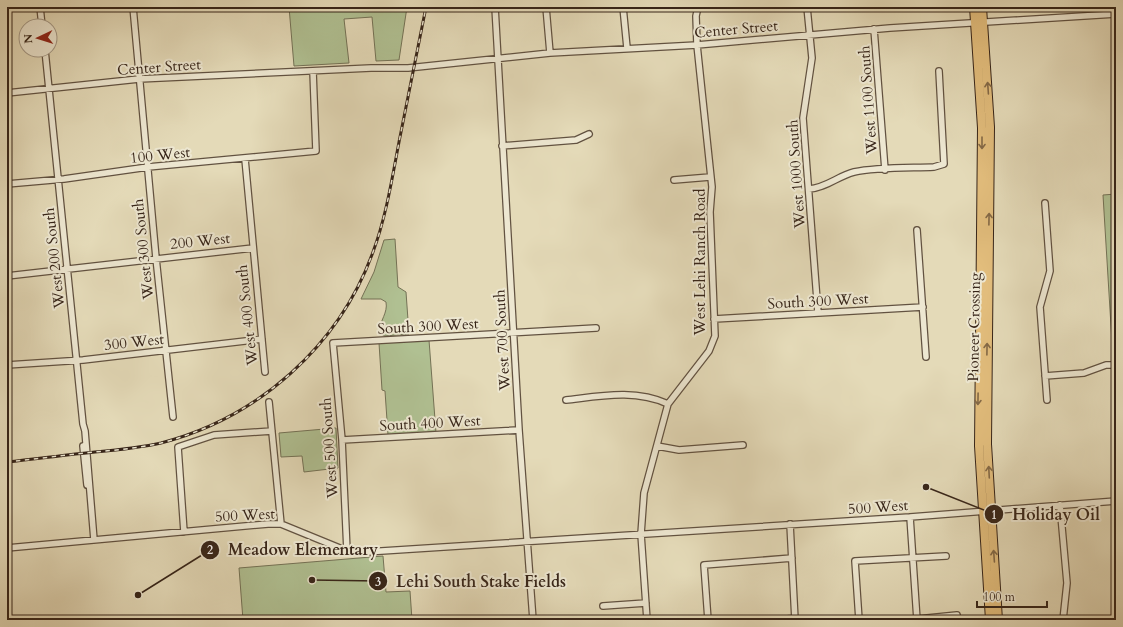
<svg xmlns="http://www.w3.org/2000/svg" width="1123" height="627" viewBox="0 0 1123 627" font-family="Cardo,serif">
  <rect width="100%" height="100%" fill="#e4dab8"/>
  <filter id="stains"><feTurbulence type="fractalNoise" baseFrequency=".005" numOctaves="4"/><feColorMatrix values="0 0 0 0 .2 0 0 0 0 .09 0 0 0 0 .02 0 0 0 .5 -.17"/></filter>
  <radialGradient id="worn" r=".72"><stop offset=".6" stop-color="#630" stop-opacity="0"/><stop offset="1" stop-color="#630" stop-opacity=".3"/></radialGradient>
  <path fill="#b0c092" stroke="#747256" d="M289,7H407L399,60L376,61L372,17L344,19L349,63L294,66Z
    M1116,194V359H1113L1103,195Z
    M395,239L398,287L406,292L409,334L384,336L379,332C380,320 388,313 386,302L381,299H361L374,272L384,240Z
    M429,340L436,433L388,435L385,391L382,390L379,343Z
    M336,428L338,468L304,472L302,456L281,457L279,433Z
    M383,556L386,592L410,591L412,620H243L239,568Z"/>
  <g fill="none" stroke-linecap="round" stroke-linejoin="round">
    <g stroke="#625241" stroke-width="8">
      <path id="minor" d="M40,7L42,26
        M133,7L156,258L173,417
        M495,7L519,430L533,620
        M546,7L550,53
        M623,7L627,48
        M807,7L812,58L803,118L818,313
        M874,29L885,170
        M45,50L83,424L85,431L94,540
        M7,93L139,79L371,68H408L550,53L697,45L890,28L1116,14
        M502,146L576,140L589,134
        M245,159L265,372
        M674,180L710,177
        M7,184L64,179L148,167L316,151L313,71
        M809,189C826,188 838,176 854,172C877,167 910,168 934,167L944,164L939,71
        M1045,203L1050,271L1040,307L1047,400
        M917,230L926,357
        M7,276L253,248
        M714,319L923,307
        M7,365L83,360L262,339
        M1045,376L1084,373L1106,365H1116
        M566,400C601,396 635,389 668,404
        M269,402L281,524
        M342,440L519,430
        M83,446L87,485
        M657,446L679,450L743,445
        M1060,505L1067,583L1063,620
        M910,517L917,620
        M790,524L795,620
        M184,532L178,447L214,435L272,431
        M7,548L268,524H281L347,551L366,552L910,517L1116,501
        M347,551L342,440L333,343L596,328
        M603,606L646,603
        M917,619L957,615
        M647,620L641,534L644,493L668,404L709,351L715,336L710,212L712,187L697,45L696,16L698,7
        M708,620L704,565L792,558
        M780,620L795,618
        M859,620L855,561L946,556"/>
    </g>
    <g stroke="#372519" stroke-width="10">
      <path id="highway" d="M974,7L982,128L979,446L990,620
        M982,7L990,127L987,444L998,620"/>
    </g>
    <use href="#minor" stroke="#ede7d1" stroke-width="5.5"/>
    <use href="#highway" stroke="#e2bd7c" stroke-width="8"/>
    <g stroke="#372519" stroke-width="3">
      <path id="rail" d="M7,462C36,459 65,455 95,452C117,450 139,448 161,443C258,418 339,346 373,252C386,217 392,179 399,142C408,97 417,52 426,7"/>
    </g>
    <use href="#rail" stroke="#ede7d1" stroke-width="1.5" stroke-dasharray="4.5" stroke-linecap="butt"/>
  </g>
  <defs><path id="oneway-shaft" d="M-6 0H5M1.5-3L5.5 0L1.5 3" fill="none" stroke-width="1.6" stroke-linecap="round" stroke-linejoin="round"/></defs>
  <g stroke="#846946">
    <use href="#oneway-shaft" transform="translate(988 88) rotate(-94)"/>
    <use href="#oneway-shaft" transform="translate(982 143) rotate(90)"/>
    <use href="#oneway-shaft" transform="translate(989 219) rotate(-89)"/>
    <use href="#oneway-shaft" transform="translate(987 349) rotate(-89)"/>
    <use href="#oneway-shaft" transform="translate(978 399) rotate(91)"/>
    <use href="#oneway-shaft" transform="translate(989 472) rotate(-93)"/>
    <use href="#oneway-shaft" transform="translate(994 556) rotate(-94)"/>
  </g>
  <g text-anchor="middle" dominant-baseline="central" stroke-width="4" stroke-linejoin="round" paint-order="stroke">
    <g font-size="15" fill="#372519" stroke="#ede7d1">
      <text transform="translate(736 29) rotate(-5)">Center Street</text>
      <text transform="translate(159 67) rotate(-4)">Center Street</text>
      <text transform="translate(868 100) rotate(-94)">West 1100 South</text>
      <text transform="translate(160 155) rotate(-6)">100 West</text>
      <text transform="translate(796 174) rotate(-94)">West 1000 South</text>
      <text transform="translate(200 241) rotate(-6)">200 West</text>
      <text transform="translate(143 249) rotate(-96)">West 300 South</text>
      <text transform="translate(54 258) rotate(-96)">West 200 South</text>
      <text transform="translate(700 262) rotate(-90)">West Lehi Ranch Road</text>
      <text transform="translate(818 301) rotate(-3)">South 300 West</text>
      <text transform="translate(247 315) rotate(-96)">West 400 South</text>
      <text transform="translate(428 326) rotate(-3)">South 300 West</text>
      <text transform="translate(974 327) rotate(-89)">Pioneer Crossing</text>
      <text transform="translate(502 340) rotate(-93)">West 700 South</text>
      <text transform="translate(134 342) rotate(-6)">300 West</text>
      <text transform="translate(430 423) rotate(-3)">South 400 West</text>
      <text transform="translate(329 448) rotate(-94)">West 500 South</text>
      <text transform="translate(878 507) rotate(-4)">500 West</text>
      <text transform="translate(245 515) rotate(-3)">500 West</text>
    </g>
  </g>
  <path fill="none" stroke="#372519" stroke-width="1.5" d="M926 487L994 514M138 595L210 550M312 580L378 581"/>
  <g fill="#372519" stroke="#ede7d1" stroke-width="1.5">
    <circle cx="926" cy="487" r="4"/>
    <circle cx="138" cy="595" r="4"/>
    <circle cx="312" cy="580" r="4"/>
    <circle cx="994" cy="514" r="10"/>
    <circle cx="210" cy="550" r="10"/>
    <circle cx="378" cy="581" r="10"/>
  </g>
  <g font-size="12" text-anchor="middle" font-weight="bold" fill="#fff">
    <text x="994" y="519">1</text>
    <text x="210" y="554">2</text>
    <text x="378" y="586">3</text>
  </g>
  <g font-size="16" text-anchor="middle" font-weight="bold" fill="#372519" stroke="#ede7d1" stroke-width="4" stroke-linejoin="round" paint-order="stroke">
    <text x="1056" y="520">Holiday Oil</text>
    <text x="303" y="555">Meadow Elementary</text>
    <text x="481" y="587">Lehi South Stake Fields</text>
  </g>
  <rect width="1123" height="627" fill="none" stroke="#e4dab8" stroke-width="24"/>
  <rect x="8" y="8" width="1107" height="611" fill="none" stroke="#372519" stroke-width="2"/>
  <rect x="12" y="12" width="1099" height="603" fill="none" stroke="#372519"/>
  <g transform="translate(38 38) rotate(266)"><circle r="19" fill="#ede7d1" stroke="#a49987"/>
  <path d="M0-3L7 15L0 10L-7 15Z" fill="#8f2418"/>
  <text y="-6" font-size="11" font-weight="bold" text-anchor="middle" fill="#372519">N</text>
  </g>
  <path d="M977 601v6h70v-6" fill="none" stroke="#372519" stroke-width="2"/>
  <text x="983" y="601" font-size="12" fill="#372519" stroke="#ede7d1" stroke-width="3" paint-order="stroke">100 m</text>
  <rect width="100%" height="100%" filter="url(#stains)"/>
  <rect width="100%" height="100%" fill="url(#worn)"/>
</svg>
